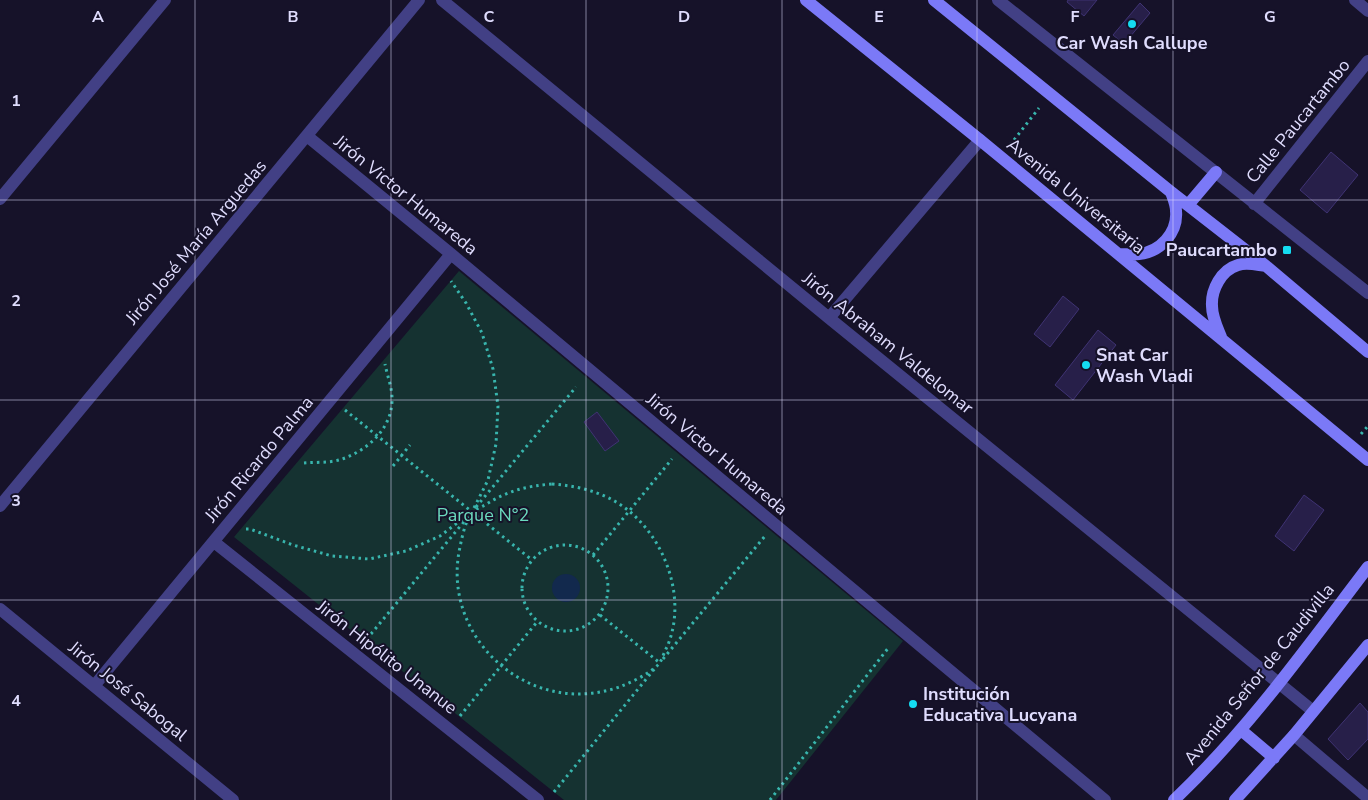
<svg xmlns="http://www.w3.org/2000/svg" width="1368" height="800" viewBox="0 0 1368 800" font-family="'Nunito Sans',sans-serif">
  <rect width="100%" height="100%" fill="#161229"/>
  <path fill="#153231" d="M459,271L903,641L776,800H564L234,537Z"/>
  <path fill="#12294d" d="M552 588a14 14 0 1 1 28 0a14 14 0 1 1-28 0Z"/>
  <path fill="#271f49" stroke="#3f3373" d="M1068,0H1097L1084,16L1067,2Z
    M1140,3L1150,13L1124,44L1113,35Z
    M1331,152L1358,175L1327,213L1300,190Z
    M1063,296L1079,309L1050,347L1034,334Z
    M1098,330L1116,345L1073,400L1055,385Z
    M597,412L619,441L605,451L584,422Z
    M1304,495L1324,510L1294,551L1275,536Z
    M1360,703L1368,712V739L1348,760L1328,739Z"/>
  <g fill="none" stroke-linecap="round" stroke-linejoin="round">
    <path stroke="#38b5ad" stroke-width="3" stroke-dasharray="2.5 4" stroke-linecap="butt" d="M1010,145L1039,108
      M345,410L532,560
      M1361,434L1368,426
      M304,463C315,462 328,463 339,460C366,452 393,429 392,398C392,387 387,375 385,364
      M393,466L410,445
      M552,484C580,486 607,493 629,511C667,542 687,601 667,647C664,652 662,660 659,664C647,676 621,688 605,691C522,710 444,636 459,552C461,542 465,520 472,513C475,509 481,507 485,505C507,491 526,486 552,484Z
      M476,507L576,387
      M246,529H250L293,545L332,556L369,559L406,551L440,536L472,512L488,480L496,444L498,406L493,369L482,333L466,303L451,281
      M522 588a43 43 0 1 1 86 0a43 43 0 1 1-86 0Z
      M593,555L672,459
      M600,615L660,663
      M371,634L467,518
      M663,659L765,536
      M460,716L537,622
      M554,792L656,667
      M770,800L889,647"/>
    <path stroke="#424085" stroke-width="12" d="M442,0L829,318L1313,711
      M998,0L1368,293
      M1355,0L1368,11
      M307,136L451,254L1105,800
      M0,199L165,0
      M1254,204L1368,61
      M829,318L980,140
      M0,506L419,0
      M214,542L538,800
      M0,609L233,800
      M94,686L451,254
      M1294,735L1368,798"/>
    <path stroke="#7b79f7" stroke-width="12" d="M806,0L980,140L1368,460
      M934,0L1171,192L1266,266L1368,352
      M1188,205L1216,172
      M1119,254C1126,254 1133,255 1139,254C1160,252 1178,233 1176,211C1176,204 1173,198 1171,192
      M1221,337C1217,327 1212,317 1212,306C1211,290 1221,270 1238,265C1247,262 1257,265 1266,266
      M1241,730L1274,758
      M1174,800C1248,730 1307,647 1368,567
      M1235,800L1294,735L1368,645"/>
  </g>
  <path fill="none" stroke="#dfdcfd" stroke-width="1" stroke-opacity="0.55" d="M195,0V800M391,0V800M586,0V800M782,0V800M977,0V800M1173,0V800M0,200H1368M0,400H1368M0,600H1368"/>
  <g fill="#14dcf1" stroke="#161229" stroke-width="2">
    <circle cx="1132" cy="24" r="5"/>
    <rect x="1282" y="245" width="10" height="10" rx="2.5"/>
    <circle cx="1086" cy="365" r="5"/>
    <circle cx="913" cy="704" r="5"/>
  </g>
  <g text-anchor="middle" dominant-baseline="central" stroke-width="4" stroke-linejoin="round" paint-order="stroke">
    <g font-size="18" font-weight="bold" fill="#dfdcfd" stroke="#161229" text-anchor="start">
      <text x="1132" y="43" text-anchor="middle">Car Wash Callupe</text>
      <text x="1277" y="250" text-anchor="end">Paucartambo</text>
      <text x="1096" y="355">Snat Car<tspan x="1096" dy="21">Wash Vladi</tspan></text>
      <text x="923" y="694">Institución<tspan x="923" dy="21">Educativa Lucyana</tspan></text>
    </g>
    <g font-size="18" fill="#dfdcfd" stroke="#161229">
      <text transform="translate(1298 121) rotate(-51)">Calle Paucartambo</text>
      <text transform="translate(406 195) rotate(39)">Jirón Victor Humareda</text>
      <text transform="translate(1076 196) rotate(39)">Avenida Universitaria</text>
      <text transform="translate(196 242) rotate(-50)">Jirón José María Arguedas</text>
      <text transform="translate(888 343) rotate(39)">Jirón Abraham Valdelomar</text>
      <text transform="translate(717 454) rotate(40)">Jirón Victor Humareda</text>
      <text transform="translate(259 459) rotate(-50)">Jirón Ricardo Palma</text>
      <text transform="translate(387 657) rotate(38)">Jirón Hipólito Unanue</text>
      <text transform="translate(1259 674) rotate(-51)">Avenida Señor de Caudivilla</text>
      <text transform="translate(128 691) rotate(39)">Jirón José Sabogal</text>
    </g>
    <g font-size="18" fill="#6bdabe" stroke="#161229">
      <text x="483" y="515">Parque N°2</text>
    </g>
  </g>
  <g font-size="16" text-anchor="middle" font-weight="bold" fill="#dfdcfd" stroke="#161229" stroke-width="4" stroke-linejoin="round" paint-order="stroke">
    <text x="98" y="22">A</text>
    <text x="293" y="22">B</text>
    <text x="489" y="22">C</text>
    <text x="684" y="22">D</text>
    <text x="879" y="22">E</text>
    <text x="1075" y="22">F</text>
    <text x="1270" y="22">G</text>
    <text x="16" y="106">1</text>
    <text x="16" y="306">2</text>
    <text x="16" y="506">3</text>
    <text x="16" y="706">4</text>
  </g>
</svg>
